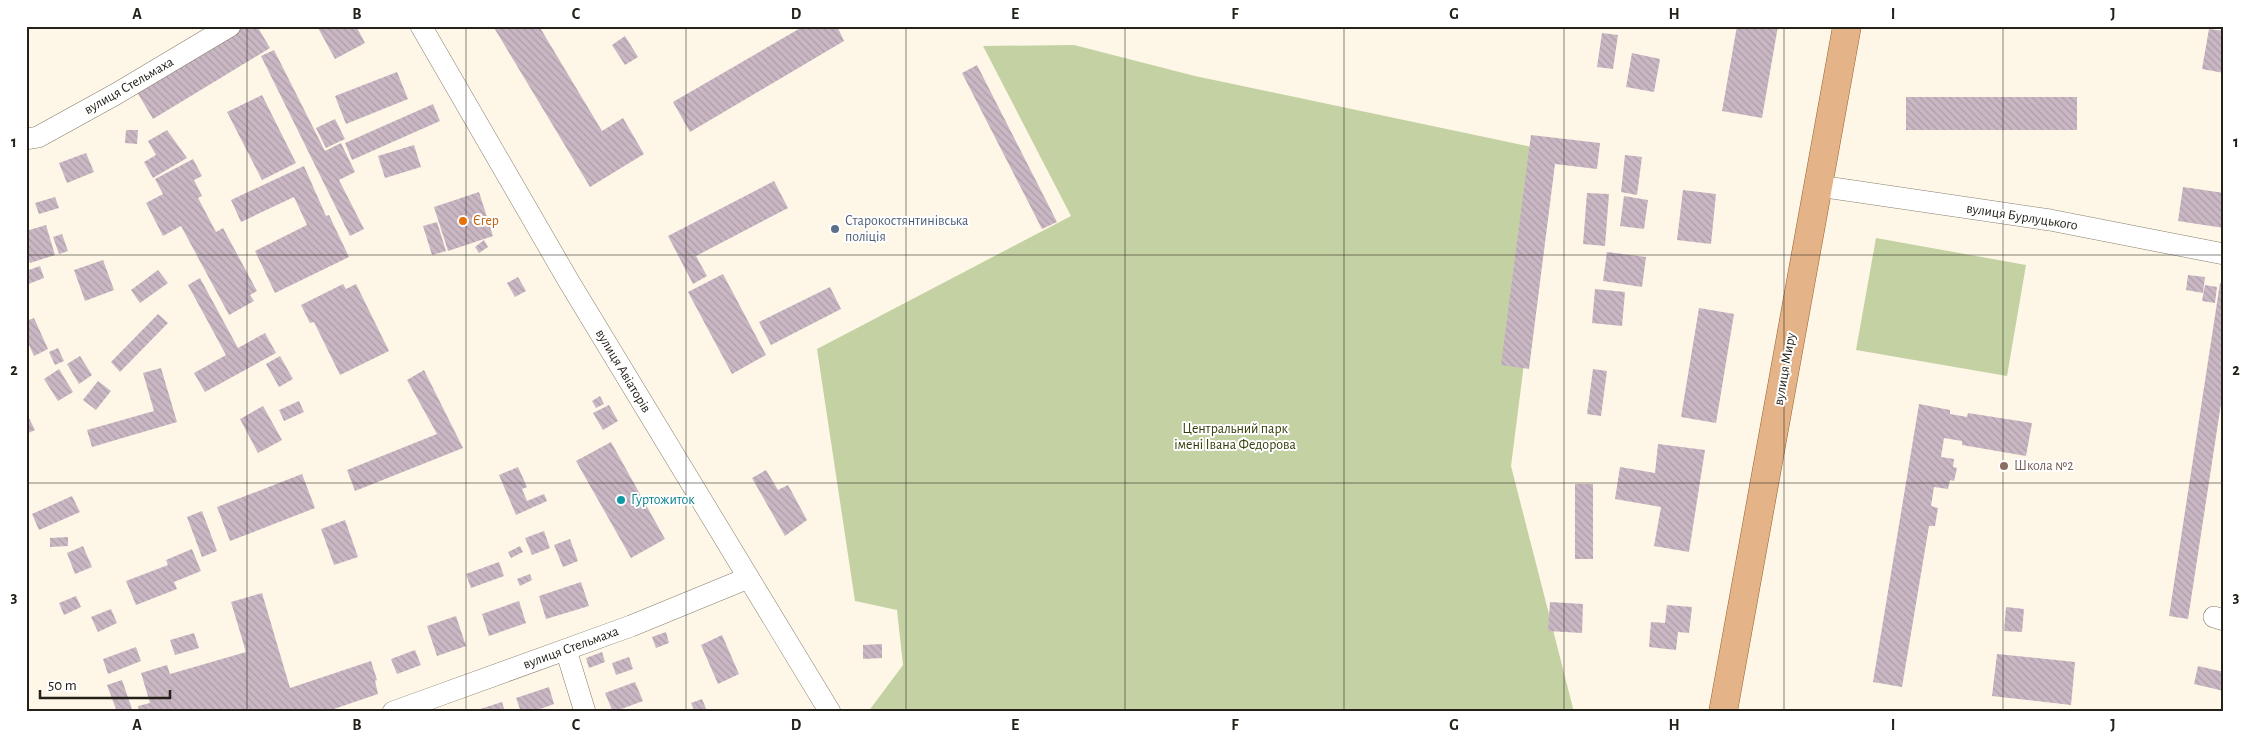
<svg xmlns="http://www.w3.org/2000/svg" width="2250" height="738" viewBox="0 0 2250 738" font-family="'Alegreya Sans',sans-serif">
  <defs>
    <pattern id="building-back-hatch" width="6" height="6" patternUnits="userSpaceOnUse" patternTransform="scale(1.25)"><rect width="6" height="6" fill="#cab7c4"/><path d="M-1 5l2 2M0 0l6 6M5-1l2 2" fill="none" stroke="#ad9da8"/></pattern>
  </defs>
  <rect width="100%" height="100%" fill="#fef7e7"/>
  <path fill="#c4d1a3" d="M1074,45L1195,76L1551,151L1511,466L1574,712H868L903,665L897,610L855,601L817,349L1071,216L983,46Z
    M1876,238L2026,265L2007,376L1856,350Z"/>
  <path fill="url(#building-back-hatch)" d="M243,26H257L270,48L153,119L137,92Z
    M317,26H356L365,43L335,59Z
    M493,26H539L602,131L623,118L644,154L590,187Z
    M804,26H837L844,41L690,132L673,102Z
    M1737,26H1778L1762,118L1722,111Z
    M2209,29L2224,31V73L2202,69Z
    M1602,33L1618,35L1613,69L1597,67Z
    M625,36L638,57L625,65L612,45Z
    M274,50L325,151L341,143L355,172L339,180L364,229L350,236L261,56Z
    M1632,53L1660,59L1654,92L1626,87Z
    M977,65L1057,222L1042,229L962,73Z
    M397,72L408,99L346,124L335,96Z
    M262,95L296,163L262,180L227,112Z
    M1906,97H2077V130H1906Z
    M433,104L440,121L352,160L345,143Z
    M335,119L345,139L326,148L316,128Z
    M126,130H138L137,144L125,143Z
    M167,130L187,158L153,178L144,162L156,155L148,141Z
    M1531,135L1600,143L1597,169L1555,164L1529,369L1501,365Z
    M414,145L421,167L385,178L378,156Z
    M86,153L94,172L67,183L59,163Z
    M1625,155L1642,157L1637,195L1621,192Z
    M193,159L202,176L194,180L202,196L198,198L216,232L223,228L257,291L250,295L254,301L229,315L181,226L163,236L146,203L163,194L155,179Z
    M304,166L326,216L329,215L349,257L275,293L255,251L307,225L294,197L241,222L231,200Z
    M774,181L788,208L696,256L707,276L693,284L668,236Z
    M2183,187L2224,193V228L2178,221Z
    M1683,190L1716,194L1711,244L1677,240Z
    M479,192L493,236L448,251L434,207Z
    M1587,193L1609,194L1605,246L1583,244Z
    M1624,196L1648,200L1644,229L1620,226Z
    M55,197L59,208L39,214L35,203Z
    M437,222L446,251L432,255L423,226Z
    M46,225L55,255L30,263L26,251V231Z
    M62,234L68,251L59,254L53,237Z
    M484,240L488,247L479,253L475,247Z
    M1607,252L1646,257L1642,287L1603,281Z
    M103,260L114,290L85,301L74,270Z
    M40,266L44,278L26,285V271Z
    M158,270L168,283L140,303L131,290Z
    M723,274L766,355L732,374L688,292Z
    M2188,275L2205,277L2203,293L2186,290Z
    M518,277L526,291L515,297L507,283Z
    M200,278L238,348L265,333L276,353L205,392L194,373L226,355L188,285Z
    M2220,283L2224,284V384L2188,619L2169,616Z
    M343,284L346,289L356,284L389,351L340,375L314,322L310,323L301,305Z
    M2205,285L2217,287L2215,303L2202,301Z
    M830,287L841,309L771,345L759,322Z
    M1595,289L1625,292L1622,326L1592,323Z
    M1699,308L1734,314L1716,423L1681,417Z
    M158,314L168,323L120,372L111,362Z
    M34,318L48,349L34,356L26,338V321Z
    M58,348L64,361L55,365L49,352Z
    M80,356L92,375L79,384L67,364Z
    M280,356L293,379L279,387L266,364Z
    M161,368L177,422L92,447L87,430L154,411L143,373Z
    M59,369L73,392L58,401L44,379Z
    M1593,369L1607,371L1601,416L1587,414Z
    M424,370L463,448L355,491L347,470L437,434L407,380Z
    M98,381L111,391L96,410L83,400Z
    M600,396L604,404L596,408L592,401Z
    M299,401L304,412L284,421L279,410Z
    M1919,404L1950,410V414L1967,417L1968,413L2032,423L2026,456L1962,445V441L1944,438L1941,457L1954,459L1953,467L1957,468L1954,481L1950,480L1948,489L1934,487L1931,506L1938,508L1935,526H1929L1902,687L1873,682Z
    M609,405L618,421L603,430L593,413Z
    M263,406L282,440L258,453L240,419Z
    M26,412L35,430L26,434Z
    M611,442L665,539L631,558L576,461Z
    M1658,444L1705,450L1689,552L1654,546L1661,507L1615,499L1620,467L1655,473Z
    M518,467L527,487L522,489L527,501L544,494L547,501L516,515L499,475Z
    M766,470L778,490L788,485L807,520L785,536L752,478Z
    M302,474L315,508L230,541L217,507Z
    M1575,484H1593V559H1575Z
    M72,496L80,512L39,530L32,514Z
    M202,511L217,551L202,557L187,517Z
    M345,520L358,557L334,565L321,529Z
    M544,531L550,548L532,555L525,538Z
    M68,537V546L50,547V538Z
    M570,539L578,561L563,567L554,545Z
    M83,546L92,567L75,574L67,553Z
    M520,546L523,552L511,558L508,552Z
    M192,549L201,571L174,582L177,589L136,605L126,581L168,565L166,560Z
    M499,562L504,576L471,588L466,574Z
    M530,574L532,580L520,586L517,579Z
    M581,582L589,606L546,619L539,596Z
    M262,593L290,688L371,661L377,680L375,681L378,694L325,712H237L236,710L230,712H139L138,706L150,703L141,673L167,665L170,674L246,652L231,602Z
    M76,596L81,607L64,615L59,603Z
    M519,601L526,623L489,636L482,614Z
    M1550,602L1583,604L1582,633L1548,631Z
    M1667,605L1692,607L1689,633L1678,632L1676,650L1649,647L1651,622L1665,623Z
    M2006,607L2024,609L2022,632L2004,631Z
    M111,609L117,623L98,632L91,617Z
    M456,616L466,646L437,656L427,626Z
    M666,632L669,643L656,648L652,637Z
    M194,633L199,648L175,655L170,640Z
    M722,635L739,674L718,684L701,645Z
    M882,644V658L863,659V645Z
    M136,647L141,661L108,674L103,659Z
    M415,650L421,665L397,674L391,659Z
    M602,652L605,662L589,668L586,658Z
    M1997,654L2075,662L2071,705L1992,696Z
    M629,657L633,669L616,675L612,663Z
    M2198,666L2224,672V691L2194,684Z
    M122,680L133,712H117L107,685Z
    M635,682L643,701L613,712L605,693Z
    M549,687L554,704L532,712H521L516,698Z
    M702,699L707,711L695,712L691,703Z
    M502,702L505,712H474V711Z"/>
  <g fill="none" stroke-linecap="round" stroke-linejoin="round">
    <g stroke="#877f6d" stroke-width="22">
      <path id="minor" d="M421,26L568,280L830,712
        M26,139L38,137L116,94L230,26
        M1819,186L2050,220L2224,254
        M2214,617L2224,620
        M566,650L585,712
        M393,712L631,626L748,578"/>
    </g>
    <g stroke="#955f2d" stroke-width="29">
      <path id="major" d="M1723,712L1847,26"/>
    </g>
    <use href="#minor" stroke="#fff" stroke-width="21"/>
    <use href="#major" stroke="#e4b387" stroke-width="28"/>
  </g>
  <path fill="none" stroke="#24211a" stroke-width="1" stroke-opacity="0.55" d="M247,26V712M466,26V712M686,26V712M906,26V712M1125,26V712M1344,26V712M1564,26V712M1784,26V712M2003,26V712M26,255H2224M26,483H2224"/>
  <circle fill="#e8710a" stroke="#fff" stroke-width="2" cx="463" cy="221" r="5"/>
  <circle fill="#5c6f8a" stroke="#fff" stroke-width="2" cx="835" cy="229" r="5"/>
  <circle fill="#8d6e63" stroke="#fff" stroke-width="2" cx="2004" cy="466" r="5"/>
  <circle fill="#0f9aa8" stroke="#fff" stroke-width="2" cx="621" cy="500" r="5"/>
  <g text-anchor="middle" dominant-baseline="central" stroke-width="4" stroke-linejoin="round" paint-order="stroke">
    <g font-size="14" fill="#24211a" stroke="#fff">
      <text transform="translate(129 86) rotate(-30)">вулиця Стельмаха</text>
      <text transform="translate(2022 217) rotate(9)">вулиця Бурлуцького</text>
      <text transform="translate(1785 369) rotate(-80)">вулиця Миру</text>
      <text transform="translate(623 371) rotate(59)">вулиця Авіаторів</text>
      <text transform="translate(571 648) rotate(-20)">вулиця Стельмаха</text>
    </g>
    <g font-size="14" fill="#c56008" stroke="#fff" text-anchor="start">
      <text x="473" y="221">Єгер</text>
    </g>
    <g font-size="14" fill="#4e5e75" stroke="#fff" text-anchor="start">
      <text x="845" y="221">Старокостянтинівська<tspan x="845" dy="16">поліція</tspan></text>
    </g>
    <g font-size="14" fill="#343e09" stroke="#fff">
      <text x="1235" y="429">Центральний парк<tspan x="1235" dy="16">імені Івана Федорова</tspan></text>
    </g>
    <g font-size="14" fill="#785e54" stroke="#fff" text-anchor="start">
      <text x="2014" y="466">Школа №2</text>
    </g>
    <g font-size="14" fill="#0d838f" stroke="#fff" text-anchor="start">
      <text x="631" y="500">Гуртожиток</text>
    </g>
  </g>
  <rect width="2250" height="738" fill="none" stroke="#ffffff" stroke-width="55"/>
  <path d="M40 690v8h130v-8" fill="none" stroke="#24211a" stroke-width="2.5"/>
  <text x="48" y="690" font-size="15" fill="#24211a" stroke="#ffffff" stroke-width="4" paint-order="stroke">50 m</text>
  <rect x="28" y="28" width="2194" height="682" fill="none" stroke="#24211a" stroke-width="2"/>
  <g font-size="16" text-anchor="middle" font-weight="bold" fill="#24211a">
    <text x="137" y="19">A</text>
    <text x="357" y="19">B</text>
    <text x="576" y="19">C</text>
    <text x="796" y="19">D</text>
    <text x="1015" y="19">E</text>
    <text x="1235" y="19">F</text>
    <text x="1454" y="19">G</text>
    <text x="1674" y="19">H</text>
    <text x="1893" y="19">I</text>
    <text x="2113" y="19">J</text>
    <text x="14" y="147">1</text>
    <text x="2236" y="147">1</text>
    <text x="14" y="375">2</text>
    <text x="2236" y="375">2</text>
    <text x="14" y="602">3</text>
    <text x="2236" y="602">3</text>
    <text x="137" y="730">A</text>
    <text x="357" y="730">B</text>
    <text x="576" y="730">C</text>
    <text x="796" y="730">D</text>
    <text x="1015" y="730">E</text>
    <text x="1235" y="730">F</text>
    <text x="1454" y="730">G</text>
    <text x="1674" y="730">H</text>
    <text x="1893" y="730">I</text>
    <text x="2113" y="730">J</text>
  </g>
</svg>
